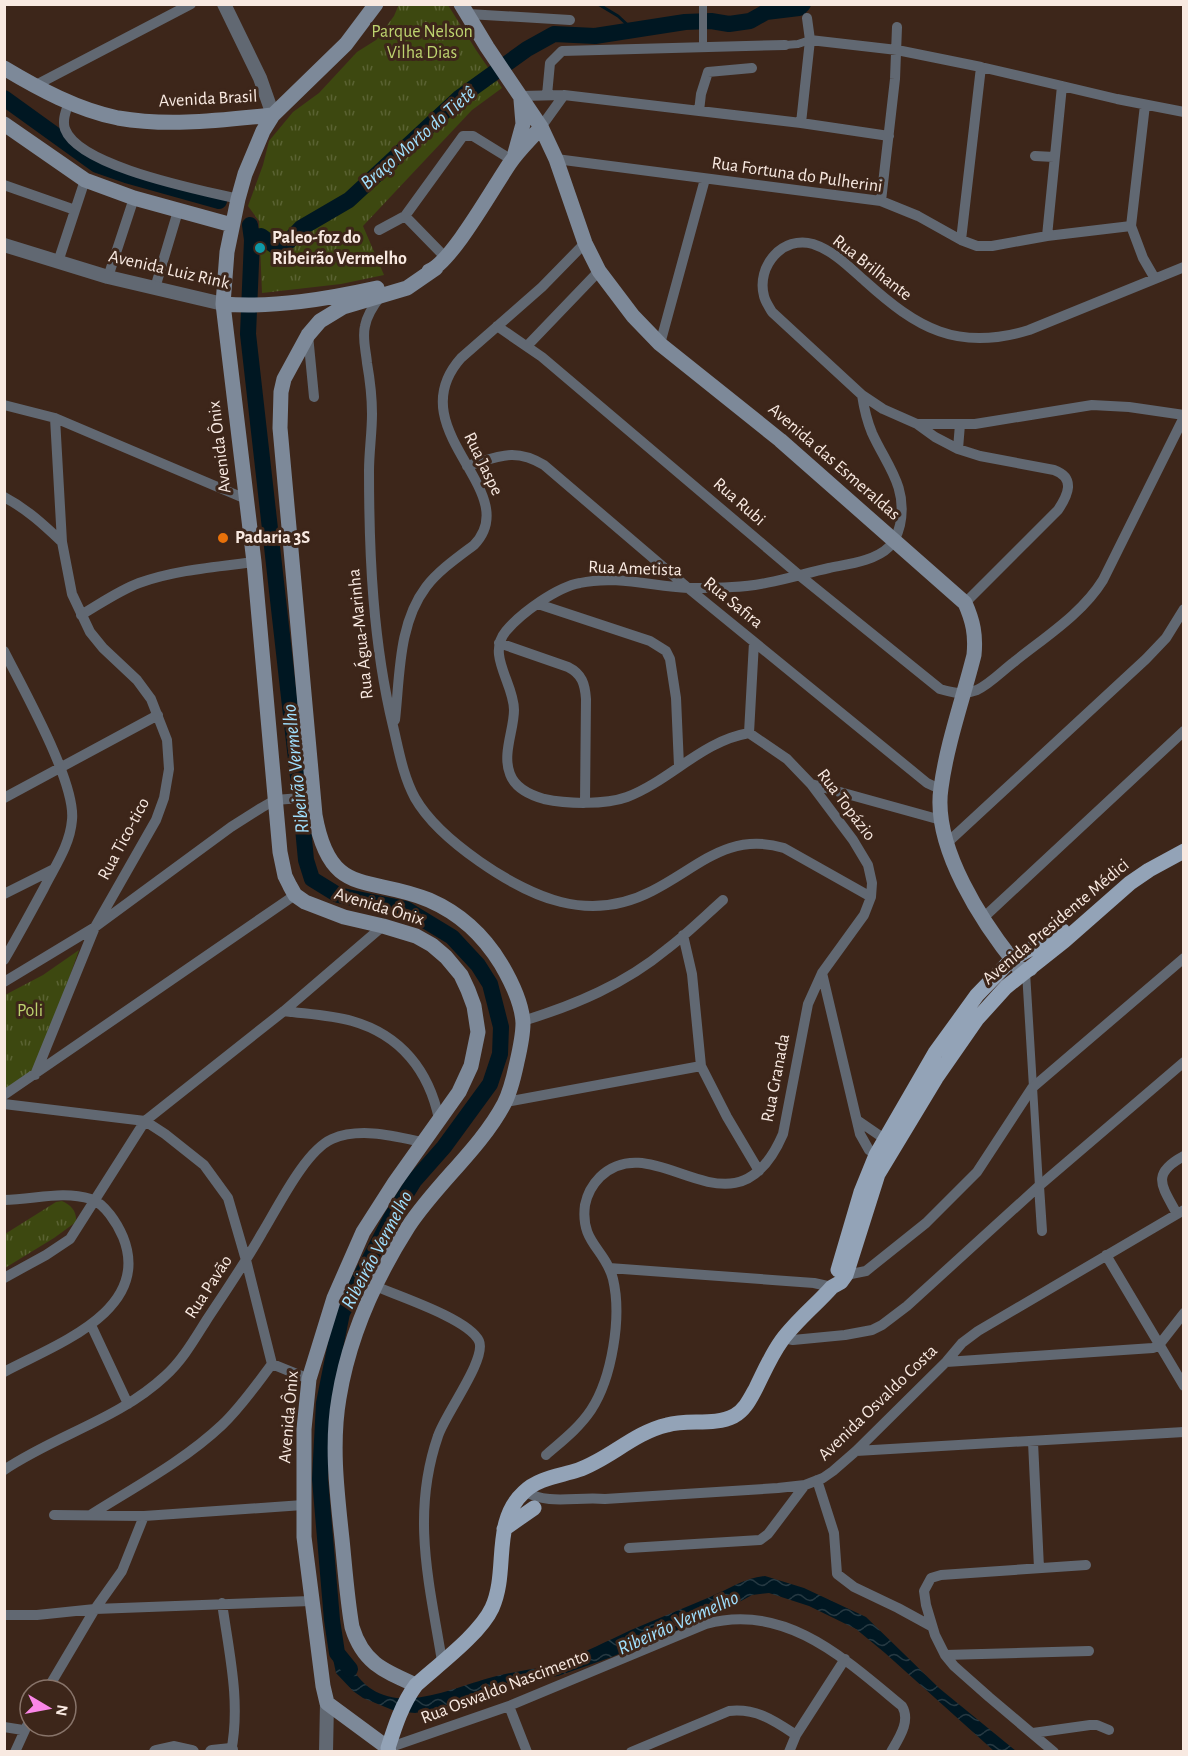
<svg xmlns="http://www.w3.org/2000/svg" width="1188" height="1756" viewBox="0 0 1188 1756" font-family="'Alegreya Sans',sans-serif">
  <defs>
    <pattern id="park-tufts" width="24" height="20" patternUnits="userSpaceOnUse" patternTransform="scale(1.5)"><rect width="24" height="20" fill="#3d4810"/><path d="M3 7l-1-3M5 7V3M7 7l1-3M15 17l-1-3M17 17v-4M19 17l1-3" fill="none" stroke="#5a6232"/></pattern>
    <pattern id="water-waves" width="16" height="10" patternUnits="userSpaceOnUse" patternTransform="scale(1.5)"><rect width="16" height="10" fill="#001722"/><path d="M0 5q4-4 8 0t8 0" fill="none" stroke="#263942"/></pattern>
  </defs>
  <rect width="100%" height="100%" fill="#3d261a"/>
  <path fill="url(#park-tufts)" d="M399,4L448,5L476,50L502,88L472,110L363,226L384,275L341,284L262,293L259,221L248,206L263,165L269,141L293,112L319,93L357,52L376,40L394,16Z
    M79,950L35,1075L5,1091V995L43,975Z
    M62,1201C71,1205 77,1211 76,1222L54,1238L5,1268V1234L56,1202Z"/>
  <path fill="url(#water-waves)" d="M765,1576L804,1588L866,1617L939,1688L1016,1751H994L885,1653L856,1629L809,1606L769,1593L752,1595L723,1611L609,1658L558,1676L520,1682L486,1695L432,1710L415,1713L395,1711L363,1698L353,1691L336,1673L333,1659L337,1653L346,1657C377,1724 437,1693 489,1678C513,1671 537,1670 560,1662C584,1653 607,1641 631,1630C657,1619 684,1608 710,1597C729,1589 745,1578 765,1576Z"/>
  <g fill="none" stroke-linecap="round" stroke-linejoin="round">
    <path stroke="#001722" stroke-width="3" d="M598,4L618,16L632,29"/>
    <path stroke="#001722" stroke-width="9" d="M298,777L303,828"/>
    <path stroke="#001722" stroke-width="16" d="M4,98L97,165L126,175L219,201
      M250,225L252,240L248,334L298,777
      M252,240L261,236L275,246L289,241L301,228L349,200L459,98L527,49L554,34L595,36L685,22L711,21L729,24L750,21L766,12L799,8L803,4
      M303,828L306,860L312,879L338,895L406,909L452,937L478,965L490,984L501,1027L500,1054L490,1084L444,1147L414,1181L391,1218L342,1313L324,1403L320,1479L332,1620L337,1653L350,1669"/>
    <path stroke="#616872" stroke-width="8" d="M703,4V47
      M785,45L798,44L810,40
      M1026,972L1039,1186"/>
    <path stroke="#616872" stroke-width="10" d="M468,14L570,20
      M810,40L897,50L981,67L1117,99L1184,112
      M36,85L191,4
      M547,95L550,63L562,51L785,45
      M521,96L564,95L801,123L889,136
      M69,102C66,111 62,120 65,129C79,167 201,190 238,199
      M1145,105L1131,226L1143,258L1154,277
      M699,111L701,94L708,72L752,68
      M801,123L810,40L807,18
      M541,127L564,95
      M1035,156L1054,157
      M556,159L881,201L918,216L961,240L977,246H992L1047,236L1131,226
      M4,185L75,210
      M881,201L895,79L897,27
      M405,216L445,257
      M379,230L405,216L463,136H473L512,160
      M1047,236L1062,86
      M961,240L981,67
      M58,262L85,180
      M108,277L134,198
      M155,288L178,211
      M380,297C373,306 367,315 365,326C362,338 366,351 367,363C370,380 372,397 372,414C372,433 369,452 369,471C369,556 373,643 393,726C399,751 403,776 415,798C439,840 515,891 561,902C593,910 623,906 652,891C698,868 728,831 784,848L871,897
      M497,326L542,357L799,575L940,689C953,693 964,695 977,690C990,684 1002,671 1014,662C1045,637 1082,614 1103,580L1184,417
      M308,335L314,397
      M660,344L705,179
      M527,346L599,271
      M4,405L55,418L246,499
      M917,424H975L1092,405L1129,407L1184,415
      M958,449L960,424
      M467,466C498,457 514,447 544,465L688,588L927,783L940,789
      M4,497C27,509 44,525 62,542
      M965,603L1058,510C1068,495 1076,478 1054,470L980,456L958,449L935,437L917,424L883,409L862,395L772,312C769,307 765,301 764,296C756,266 783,235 813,244C834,251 849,267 865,281C917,328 957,352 1029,330L1184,267
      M538,604L650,641L666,651L670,659L676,698L679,766
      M81,615C100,604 118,591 139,583C175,570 215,567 254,562
      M499,643L568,667C582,674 585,684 586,699L585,802
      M4,651C23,689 76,782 72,820C70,845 55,866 44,888C31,912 18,936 4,960
      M395,720C400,676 398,624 426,587C438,571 458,557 474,545C526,491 397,430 461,358L542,287L585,243
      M749,733L754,642
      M811,784L941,820
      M4,798L158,715
      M947,843L1146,659L1166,638L1184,609
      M4,894L54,869
      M982,919L1184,731
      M683,935L692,974L701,1066L727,1117L759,1171
      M822,973L860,1134L869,1150L880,1157
      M4,982L95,927L231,827L261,808L275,800L314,797
      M284,1011C306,1014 330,1015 352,1021C401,1035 429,1071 439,1119
      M523,1021C575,1005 625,984 667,949C687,934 705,916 723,900
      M35,1075L95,927L156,820L164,798L169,769L167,740L151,699L137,680L103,648L90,632L72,594L62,542L55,418
      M4,1095L295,895
      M506,1102L701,1066
      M4,1104L145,1121L165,1134L204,1165L228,1198L246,1260L272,1364L309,1379
      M857,1120L889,1142
      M1039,1186L1042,1231
      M4,1200C34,1200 61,1190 91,1199C105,1204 117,1223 123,1237C153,1311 54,1345 4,1372
      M1177,1214C1162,1186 1150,1174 1184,1156
      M1106,1255L1184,1386
      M609,1268L814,1283L832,1287
      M846,1275L866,1271L926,1223L977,1172L1032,1088L1184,958
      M4,1278L46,1255L70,1239L145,1121L284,1011L383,926
      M375,1286C398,1296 469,1319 479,1341C487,1359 445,1414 438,1436C411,1514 429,1582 442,1661
      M91,1325L128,1404
      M783,1338L793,1340L845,1335L872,1330L882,1325L907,1306L1039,1186L1184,1062
      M946,1362L1153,1348L1159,1345L1184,1313
      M1033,1442L1039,1568
      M856,1451L1184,1432
      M546,1455C562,1441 579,1428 591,1410C612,1378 622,1317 613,1279C605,1248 580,1243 585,1205C587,1195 593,1184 600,1177C656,1123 734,1248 783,1134L808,1004L822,973L864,915L871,897L872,883L868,865L853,840L811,784L787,759L749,733C702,741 671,780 627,797C605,805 567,804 544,799C530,795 515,788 510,774C502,754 514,730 514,710C514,683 486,655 506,631C521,613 557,587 580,583C615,575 652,586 688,588C703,588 718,588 732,587C766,586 797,575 829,568C848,564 875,561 889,547C895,542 898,533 900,525C908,487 887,466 872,433C867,421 864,408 862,395
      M4,1470C56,1435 119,1419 165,1376C182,1361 194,1340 206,1321C225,1292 245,1263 262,1233C278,1207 305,1151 332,1139C360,1127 394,1136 422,1142
      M817,1480L834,1533L837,1574L854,1587L898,1608L931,1626
      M524,1491C549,1506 577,1496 605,1499L778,1488L805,1485L823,1478L833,1471L856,1451L946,1362L962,1343L978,1331L1184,1210
      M92,1514C135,1487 185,1460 222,1425C241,1407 256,1385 272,1364
      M54,1515L144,1516L303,1505
      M629,1548L760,1540L768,1534L805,1485
      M222,1603C229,1653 241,1702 231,1752
      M4,1615H37L95,1609L311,1601
      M945,1655L1089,1651
      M47,1690L95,1609L122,1571L144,1516
      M509,1706L527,1752
      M4,1727L23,1730
      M1033,1733L1090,1725H1097L1109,1730
      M388,1748L509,1706L706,1624C785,1602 845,1659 902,1706C911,1721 899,1738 891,1752
      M15,1752L30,1719
      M631,1752L729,1711C757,1708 775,1721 796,1735
      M789,1752L796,1735L845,1659
      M1054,1752L989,1697L954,1666L945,1655L935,1635L926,1605L924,1591L931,1578L941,1575L1086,1565"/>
    <path stroke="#616872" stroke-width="14" d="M224,4L260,78L273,115
      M4,245L108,277L223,304
      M156,1752L174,1748L192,1752
      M212,1752L231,1750
      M326,1752L327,1703"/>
    <path stroke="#7d8999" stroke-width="15" d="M376,4L346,44L273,115L263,131L245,174L238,199L227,252L223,304L254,562L280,852L285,876L290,886L295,895L305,902L344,917L383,926L416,936L432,945L446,957L461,975L468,990L474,1006L478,1032L471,1066L459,1092L395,1182L363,1232L334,1298L309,1379L304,1429V1537L323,1686L327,1703L388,1748
      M461,4L487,47L541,127L556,159L585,243L599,271L633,316L660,344L780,440L965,603C973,621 976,635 974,655C963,699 947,743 941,788C932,847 983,924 1019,968L1025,970L1030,969
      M4,68C39,89 78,110 118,118C170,127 221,120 273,115
      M4,124L85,180L134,198L232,225
      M515,153L523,124L521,100
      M429,271C452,262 494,186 510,163C519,150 531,139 541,127
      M223,304C274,308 327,299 377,288
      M416,1685C384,1671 363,1663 352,1627C347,1598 345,1569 342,1539C337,1493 331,1444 339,1398C349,1336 375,1279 408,1227C436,1184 480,1149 504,1104C511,1091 514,1076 517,1062C520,1049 523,1036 523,1023C522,1003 511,981 501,964C484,936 459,913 429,900C369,875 330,899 315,815L280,428L281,392L284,379L308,335L320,321L343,307L407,288L436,268"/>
    <path stroke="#93a3b7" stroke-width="15" d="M838,1270L861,1192L876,1155L935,1053L977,995L1012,959L1063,931
      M504,1529L534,1508
      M389,1752L388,1748C395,1726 402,1704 416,1685C438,1665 480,1634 492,1608C509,1571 491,1522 524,1492C538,1478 560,1476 578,1470C610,1459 633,1433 667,1425C688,1419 714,1426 734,1416C745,1410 750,1399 756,1388C764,1372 771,1355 782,1340C796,1321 816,1305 832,1287L841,1282L846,1275L878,1174L936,1078L977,1019L1006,987L1064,941L1130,883L1149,870L1184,851"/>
  </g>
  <circle fill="#0f9aa8" stroke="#3d261a" stroke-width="2" cx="260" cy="248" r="6"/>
  <circle fill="#e8710a" stroke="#3d261a" stroke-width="2" cx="223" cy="538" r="6"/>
  <g text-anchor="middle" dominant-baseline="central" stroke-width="6" stroke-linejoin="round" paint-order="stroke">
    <g font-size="18" fill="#bdd36f" stroke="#3d261a">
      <text x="422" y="32">Parque Nelson<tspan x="422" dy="21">Vilha Dias</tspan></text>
      <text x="30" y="1011">Poli</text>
    </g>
    <g font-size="18" fill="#f8e9e1" stroke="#3d261a">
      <text transform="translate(208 99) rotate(-3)">Avenida Brasil</text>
      <text transform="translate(797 175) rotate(8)">Rua Fortuna do Pulherini</text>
      <text transform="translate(872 268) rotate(38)">Rua Brilhante</text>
      <text transform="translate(169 270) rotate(13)">Avenida Luiz Rink</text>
      <text transform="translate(220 447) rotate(-97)">Avenida Ônix</text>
      <text transform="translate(834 462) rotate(41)">Avenida das Esmeraldas</text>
      <text transform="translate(483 464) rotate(64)">Rua Jaspe</text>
      <text transform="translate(739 502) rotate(41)">Rua Rubi</text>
      <text transform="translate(635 569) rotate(2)">Rua Ametista</text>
      <text transform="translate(733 603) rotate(39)">Rua Safira</text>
      <text transform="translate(361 634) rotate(-96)">Rua Água-Marinha</text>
      <text transform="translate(846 805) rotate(53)">Rua Topázio</text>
      <text transform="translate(124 839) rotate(-62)">Rua Tico-tico</text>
      <text transform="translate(379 907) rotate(17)">Avenida Ônix</text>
      <text transform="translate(1056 922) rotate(-40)">Avenida Presidente Médici</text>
      <text transform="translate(776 1078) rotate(-79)">Rua Granada</text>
      <text transform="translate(209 1287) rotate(-57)">Rua Pavão</text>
      <text transform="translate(878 1403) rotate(-44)">Avenida Osvaldo Costa</text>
      <text transform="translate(289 1417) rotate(-85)">Avenida Ônix</text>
      <text transform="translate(505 1687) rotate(-21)">Rua Oswaldo Nascimento</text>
    </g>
    <g font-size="18" font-weight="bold" fill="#f8e9e1" stroke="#3d261a" text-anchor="start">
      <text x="272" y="238">Paleo-foz do<tspan x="272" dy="21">Ribeirão Vermelho</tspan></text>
      <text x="235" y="538">Padaria 3S</text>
    </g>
    <g font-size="20" font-style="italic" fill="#a0e0ff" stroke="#3d261a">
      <text transform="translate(418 138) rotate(-41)">Braço Morto do Tietê</text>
      <text transform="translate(296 769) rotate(-96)">Ribeirão Vermelho</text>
      <text transform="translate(377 1250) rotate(-62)">Ribeirão Vermelho</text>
      <text transform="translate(678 1623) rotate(-24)">Ribeirão Vermelho</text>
    </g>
  </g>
  <rect width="1188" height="1756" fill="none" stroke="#f8e9e1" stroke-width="12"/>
  <g transform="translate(48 1708) rotate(100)"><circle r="28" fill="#3d261a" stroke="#88746a" stroke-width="1.5"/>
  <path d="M0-4.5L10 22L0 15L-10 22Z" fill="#fa87e7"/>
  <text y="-9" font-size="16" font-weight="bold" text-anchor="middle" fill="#f8e9e1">N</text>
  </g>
</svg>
